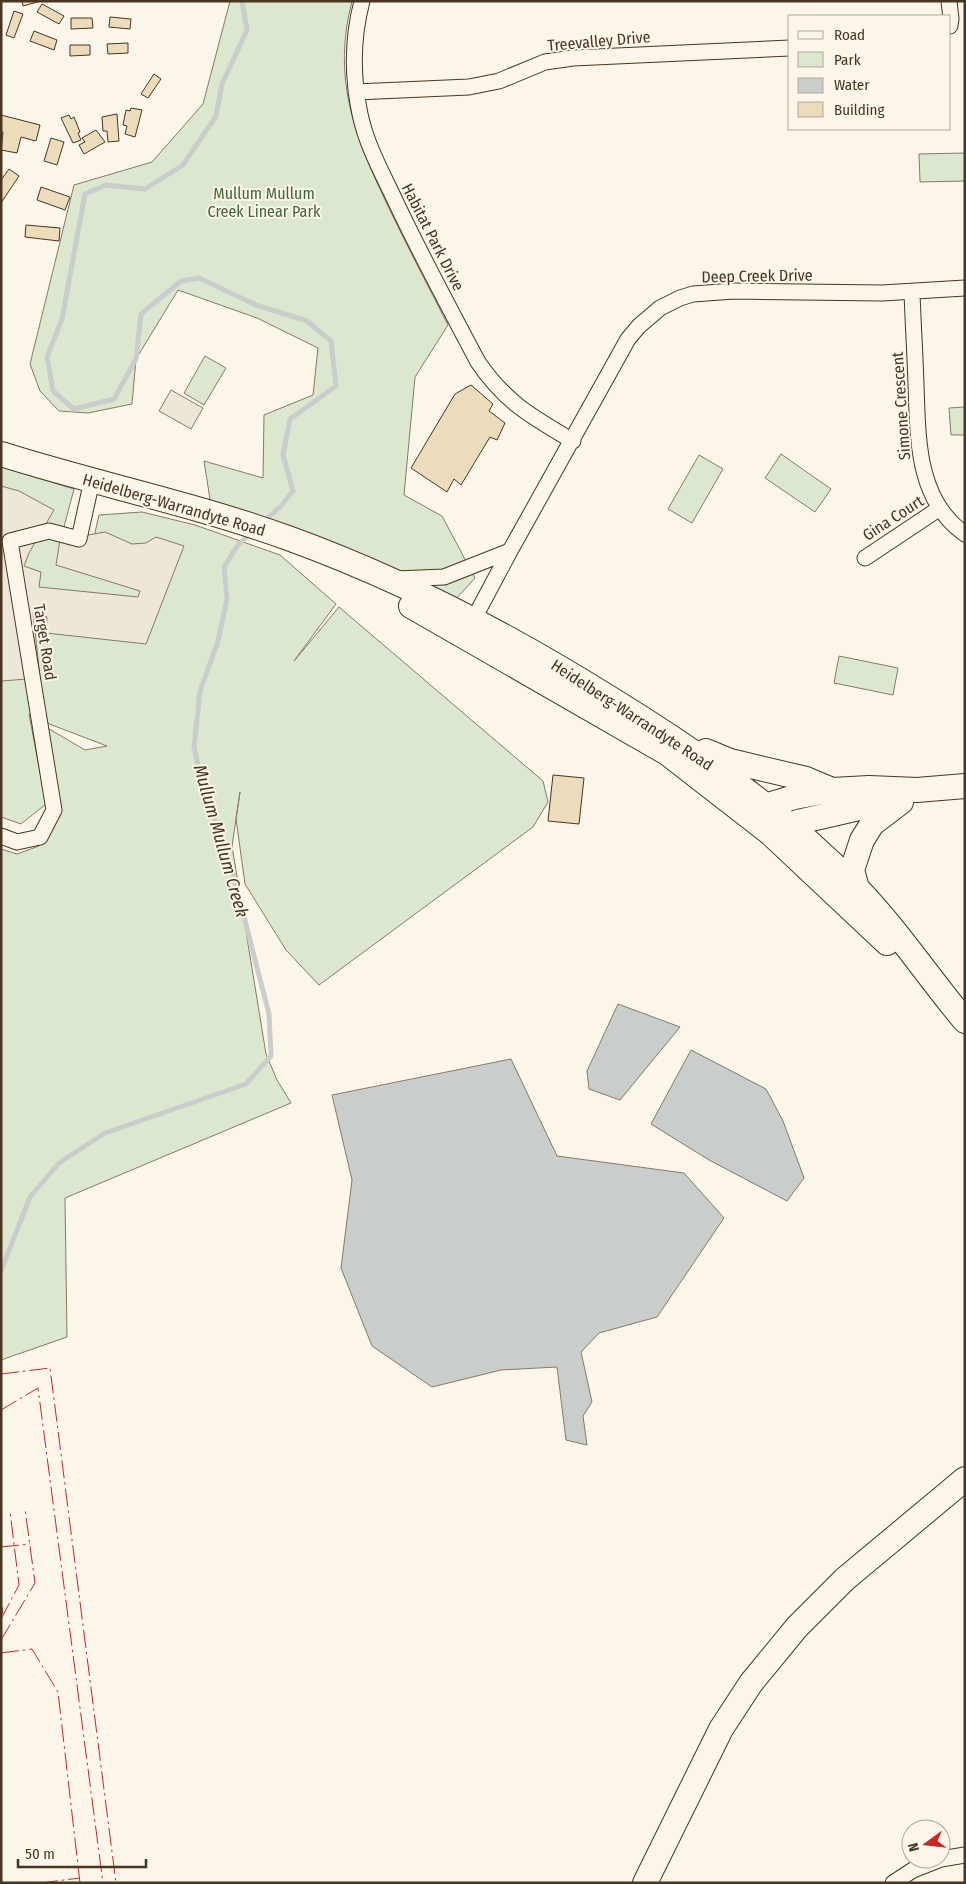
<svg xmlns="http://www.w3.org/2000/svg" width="966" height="1884" viewBox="0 0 966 1884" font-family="'Fira Sans Condensed',sans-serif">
  <rect width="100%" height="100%" fill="#fbf6e9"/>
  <path fill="#dce7d0" stroke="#887966" d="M230,1H352C332,78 354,134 386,202C406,244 427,284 448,325L415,377L404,495L442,516L475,578L453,602L212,512L204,461L263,478L264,415L313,395L318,348L257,318L178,290L136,359L132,404L88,413L59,411L40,391L30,364L74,185L152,162L203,104Z
    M965,153V181L920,182L919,154Z
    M205,356L226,368L204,405L184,393Z
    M965,407V435H951L949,408Z
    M781,454L831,489L815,512L765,478Z
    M699,455L723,469L692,523L668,509Z
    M1,467L74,489L60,542L91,550L99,515L142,512L195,525L280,555L336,604L294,661L339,607L543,781L548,802L533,827L319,985L286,950L245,884L236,819L240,792L232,846L266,1054L277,1080L291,1103L65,1198L67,1337L1,1360V849L17,854L39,846L60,812L46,727L85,750L107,746L52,725L29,714L46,804L21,824L1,817Z
    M839,656L898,668L893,695L834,683Z"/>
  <path fill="#ede7d9" stroke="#887966" d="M171,390L203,408L191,429L159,411Z
    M1,486L19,491L54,510L29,553L24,566L41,572L39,587L138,597L140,591L56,565L60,540L105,532L132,544L146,543L156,537L184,546L146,644L46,633L47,617L33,612L40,678L1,681Z"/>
  <path fill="#c9cecd" stroke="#887966" d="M618,1004L680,1027L620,1100L589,1089L587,1071Z
    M691,1050L766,1089L783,1121L804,1178L787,1201L709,1160L651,1124Z
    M511,1059L557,1156L684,1173L724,1218L657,1317L599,1333L581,1352L592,1402L583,1416L587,1445L566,1440L557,1367L501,1370L432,1387L372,1346L341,1268L352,1180L332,1095Z"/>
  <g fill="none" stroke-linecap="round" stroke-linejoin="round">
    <path stroke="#c9cecd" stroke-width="5" d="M242,1L247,30L222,84L216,116L183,165L145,189L106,185L85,194L62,319L47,357L53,391L74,409L114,399L136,359L141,314L181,281L199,278L256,305L307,321L331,341L336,386L290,419L283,455L293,491L281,506L262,523
      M1,1271L30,1197L59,1163L105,1133L246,1084L271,1056L269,1014L226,847L204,793L194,747L200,691L218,641L227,599L224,567L237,546L252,532"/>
  </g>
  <path fill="#ecdcbc" stroke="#4a3520" d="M22,1H41L23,6Z
    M42,4L64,16L59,24L37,12Z
    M14,11L23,14L14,38L6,35Z
    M110,17L131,19L130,29L109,27Z
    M71,18H92L93,28L71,29Z
    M34,31L57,40L54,50L30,41Z
    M128,43V53L108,54L107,44Z
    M70,45H90V55L70,56Z
    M154,74L161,79L148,98L141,94Z
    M131,108L142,110L135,137L125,134L127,126L123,125L126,110L130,111Z
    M117,114L119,141L108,142L107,131H103L102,117Z
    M1,115L40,125L36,141L21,137L17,153L1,150L3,132H1Z
    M69,115L71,119L74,117L80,132L78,133L81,140L73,143L61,118Z
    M96,130L105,142L84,154L79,145L85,142L82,138Z
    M51,138L64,142L57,165L44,161Z
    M9,169L19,176L1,203V180Z
    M41,187L70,197L65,210L37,200Z
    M26,225L60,228L59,241L25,237Z
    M471,385L493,404L489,411L505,423L497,440L490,437L461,485L454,479L447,492L411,468L455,394Z
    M553,775L584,778L579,824L548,821Z"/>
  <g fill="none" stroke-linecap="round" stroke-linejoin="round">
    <g stroke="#4a3520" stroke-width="17">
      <path id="minor" d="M362,1C352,39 352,76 360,114C366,143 380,169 393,196C419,252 449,307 478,362C505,402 532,417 573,441
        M949,1L951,19L950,26
        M356,92L469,87L499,81L545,62L573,58L790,48
        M912,292C913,323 915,353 916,384C918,437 916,500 965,534
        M865,558L940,508
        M396,579L444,577L510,551
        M470,626L510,551L628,339L639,326L660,308L680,298L693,294L734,291L882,293L965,288
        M1,836L17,842L40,837L54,810L10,541L49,531L79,539L92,480
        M941,1859L965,1855
        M893,1883L913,1870L941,1859"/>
    </g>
    <g stroke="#4a3520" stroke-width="26">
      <path id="primary" d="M1,454C96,484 194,504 288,538C401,579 509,635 611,699C699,753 784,813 856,887C896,928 928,977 965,1021
        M411,606L667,753L770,833L887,943
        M706,751L730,761L806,779L832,790
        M755,809L795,797L832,790L869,788L917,790L965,786
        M777,830L798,822L872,805L903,795
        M857,888L852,870L862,840L872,824L901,802
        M645,1883L721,1729L751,1683L797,1627L845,1579L965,1479"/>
    </g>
    <use href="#minor" stroke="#fbf6e9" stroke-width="15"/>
    <use href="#primary" stroke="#fbf6e9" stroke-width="24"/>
    <path stroke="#c62828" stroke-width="1" stroke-dasharray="18 4 2.5 4" stroke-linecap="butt" d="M1,1374L50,1368L116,1883
      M1,1410L38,1388L103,1883
      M1,1547L30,1544
      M1,1602L3,1613H1
      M1,1619L19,1585L10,1511
      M1,1640L35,1583L25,1509
      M1,1653L32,1649L58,1692L80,1883
      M40,1883L80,1878"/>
  </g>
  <g text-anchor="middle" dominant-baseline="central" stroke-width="4" stroke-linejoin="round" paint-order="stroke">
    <g font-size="16" fill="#4a3520" stroke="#fbf6e9">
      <text transform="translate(599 41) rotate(-5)">Treevalley Drive</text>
      <text transform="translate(433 237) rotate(63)">Habitat Park Drive</text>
      <text transform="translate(757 276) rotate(-1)">Deep Creek Drive</text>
      <text transform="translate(901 406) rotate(-94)">Simone Crescent</text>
      <text transform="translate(174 505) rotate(16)">Heidelberg-Warrandyte Road</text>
      <text transform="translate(893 518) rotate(-33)">Gina Court</text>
      <text transform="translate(45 642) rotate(81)">Target Road</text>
      <text transform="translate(632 715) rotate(33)">Heidelberg-Warrandyte Road</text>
    </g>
    <g font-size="16" fill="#436837" stroke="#fbf6e9">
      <text x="264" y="193">Mullum Mullum<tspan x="264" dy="18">Creek Linear Park</tspan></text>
    </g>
    <g font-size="18" font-style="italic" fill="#4a3520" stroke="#fbf6e9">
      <text transform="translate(221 841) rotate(74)">Mullum Mullum Creek</text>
    </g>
  </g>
  <rect width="966" height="1884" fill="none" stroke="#4a3520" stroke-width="5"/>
  <rect x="788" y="15" width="162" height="115" fill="#fbf6e9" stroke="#b4a999"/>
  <rect x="798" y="31" width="25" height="8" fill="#fbf6e9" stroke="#b4a999"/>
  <text x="834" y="40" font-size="15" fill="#4a3520">Road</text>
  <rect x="798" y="52" width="25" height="15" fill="#dce7d0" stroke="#b4a999"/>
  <text x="834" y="65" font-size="15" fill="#4a3520">Park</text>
  <rect x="798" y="78" width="25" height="15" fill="#c9cecd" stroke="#b4a999"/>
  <text x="834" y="90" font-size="15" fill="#4a3520">Water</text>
  <rect x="798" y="102" width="25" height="15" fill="#ecdcbc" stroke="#b4a999"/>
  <text x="834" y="115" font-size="15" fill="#4a3520">Building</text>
  <g transform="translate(926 1844) rotate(255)"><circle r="24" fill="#fbf6e9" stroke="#b4a999"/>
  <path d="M0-4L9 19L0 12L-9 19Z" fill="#c62828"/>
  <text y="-8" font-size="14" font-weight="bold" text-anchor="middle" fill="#4a3520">N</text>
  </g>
  <path d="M18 1859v8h128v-8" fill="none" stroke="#4a3520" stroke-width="2.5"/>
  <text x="25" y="1859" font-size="15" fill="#4a3520" stroke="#fbf6e9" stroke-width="4" paint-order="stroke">50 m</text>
</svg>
